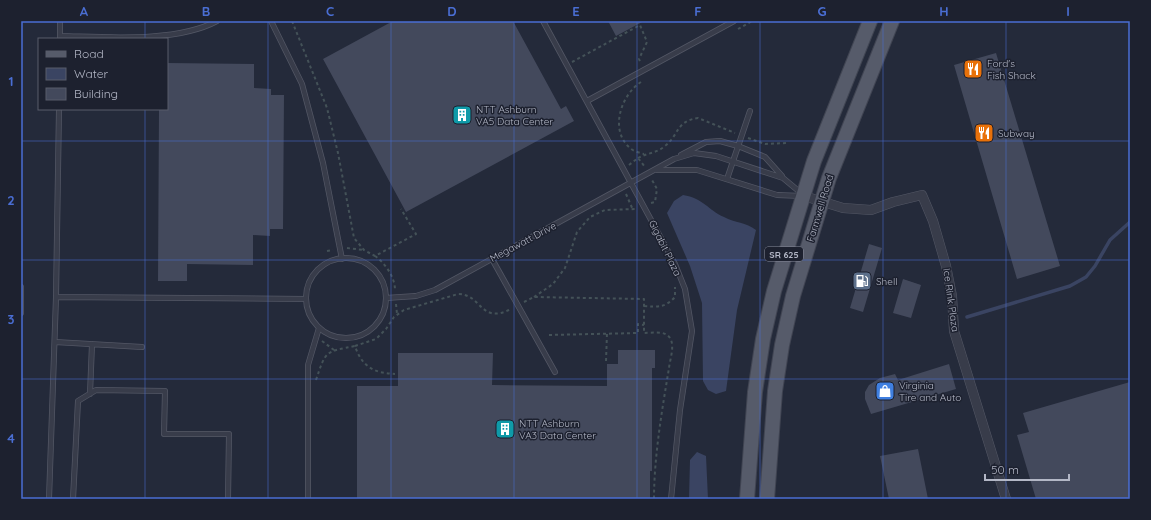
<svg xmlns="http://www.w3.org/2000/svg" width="1151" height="520" viewBox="0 0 1151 520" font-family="Quicksand,sans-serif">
  <rect width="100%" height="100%" fill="#242a3a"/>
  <path fill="#3a4462" d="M683,195C703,198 708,210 724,217C735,223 746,222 756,230L737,310L726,391L716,394L708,390L703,381L702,303L690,266L667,213L674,201Z
    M697,452L706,456L708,499H689L690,460Z"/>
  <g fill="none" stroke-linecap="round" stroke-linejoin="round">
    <path stroke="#3a4462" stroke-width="3.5" d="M967,317L1070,286L1086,277L1095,266L1110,240L1130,222"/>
  </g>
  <path fill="#43495c" d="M393,21H513L561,109L566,106L574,121L406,212L323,59Z
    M608,21H644L616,36Z
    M996,53L1060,266L1017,279L954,65Z
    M167,63L254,64V88L271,89V95H284L283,229H270V236L253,235V265L187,264V281H158L159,109H167Z
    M869,244L882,248L863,312L850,308Z
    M903,279L921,285L911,318L893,313Z
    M618,350H655V368H652V471H650V499H357V386H398V353H493L492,385L607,386V364H618Z
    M949,364L956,389L871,414L865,399V392L869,385L880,378L895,374L898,380Z
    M1130,382V499H1036L1017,435L1029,432L1023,413Z
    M918,449L928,499H889L880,456Z"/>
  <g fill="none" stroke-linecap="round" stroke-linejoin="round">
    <g stroke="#535765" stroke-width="6">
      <path id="service" d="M60,21V39
        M271,21L302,84L323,163L342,259
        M543,21L675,264L685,289L692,331L680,410L671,499
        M60,36C106,37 176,43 217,21
        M587,101L734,21
        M59,109L56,297L306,299
        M681,155L706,142L720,141L738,146L765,157L782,176
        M657,170H697L777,195L802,196
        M727,179L750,111
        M306 298a40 40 0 1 1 80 0a40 40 0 1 1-80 0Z
        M492,259L555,372
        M21,287V313
        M386,298L416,296L435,290L674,159L694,153L716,156L783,178L801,193
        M55,342L142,347
        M90,394L92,344
        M49,499L56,297
        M73,499L78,401L96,390L165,391L164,434H229L228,499
        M308,499V365L319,328"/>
    </g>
    <g stroke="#535765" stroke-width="10">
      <path id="minor" d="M804,196L843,208L871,210L893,202L922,195L933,221L946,266L952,296L954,331L1006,499"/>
    </g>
    <g stroke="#414553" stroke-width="16">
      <path id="primary" d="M747,499L755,392L763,339L774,291L814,161L870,21
        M767,499L775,391L782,345L793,296L829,178L892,21"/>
    </g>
    <path stroke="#445258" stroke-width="2" stroke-dasharray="3 3" stroke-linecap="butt" d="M292,21L327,108L338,153L354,238L364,250L375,256L416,234L401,209
      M738,29L752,21
      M572,62L640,25L647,42L639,59L641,64
      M641,82C621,95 609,130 630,148C633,151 640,153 644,154
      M748,138L765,144L787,143
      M638,158C647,153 657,153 665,146C679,135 676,121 698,118L735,133
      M629,165L638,158L645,167
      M626,194L633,210
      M651,203L655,202L657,189L652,180
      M347,248L363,250
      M327,251L333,250
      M375,256C385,263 395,277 395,290
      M534,297L553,284L565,268L577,232L590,217L605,210L636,209
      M524,302L534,297L644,299V333C652,333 665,330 670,338C675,346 670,359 669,368C662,410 654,457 654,499
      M396,304L397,314
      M644,306C658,307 665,308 675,297V287
      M549,335L638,333V324L644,325
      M322,341L334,350
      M355,346L376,339L386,329L394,317L404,310L458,294C482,294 480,325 511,309
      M606,361L607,333
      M316,380C326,350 325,352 355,346C362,367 374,373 395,374"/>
    <use href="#service" stroke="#383c4a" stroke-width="4.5"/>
    <use href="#minor" stroke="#383c4a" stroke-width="9"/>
    <use href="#primary" stroke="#565b6a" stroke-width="14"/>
  </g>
  <path fill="none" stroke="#4a6ed3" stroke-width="1" stroke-opacity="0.55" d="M145,21V39M268,21V499M391,21V499M514,21V499M637,21V499M760,21V499M883,21V499M1006,21V499M145,109V499M21,141H1130M21,260H1130M21,379H1130"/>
  <defs>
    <g id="restaurant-square" transform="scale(1)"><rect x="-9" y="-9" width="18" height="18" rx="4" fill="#e8710a" stroke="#1d212f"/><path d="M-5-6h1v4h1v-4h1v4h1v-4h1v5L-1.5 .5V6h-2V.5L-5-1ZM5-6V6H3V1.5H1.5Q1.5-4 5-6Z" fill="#fff"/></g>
    <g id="building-square" transform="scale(1)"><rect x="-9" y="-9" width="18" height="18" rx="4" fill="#0f9aa8" stroke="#1d212f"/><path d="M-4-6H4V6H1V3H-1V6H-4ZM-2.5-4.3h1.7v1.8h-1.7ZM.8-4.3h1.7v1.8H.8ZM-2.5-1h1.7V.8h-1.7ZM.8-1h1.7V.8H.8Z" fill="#fff"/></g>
    <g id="fuel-square" transform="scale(1)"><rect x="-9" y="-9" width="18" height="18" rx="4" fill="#5c6f8a" stroke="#1d212f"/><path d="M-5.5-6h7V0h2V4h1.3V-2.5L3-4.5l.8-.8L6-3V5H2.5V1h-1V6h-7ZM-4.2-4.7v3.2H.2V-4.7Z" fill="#fff"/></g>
    <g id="shop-square" transform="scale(1)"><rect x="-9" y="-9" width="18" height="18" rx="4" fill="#3f7fe0" stroke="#1d212f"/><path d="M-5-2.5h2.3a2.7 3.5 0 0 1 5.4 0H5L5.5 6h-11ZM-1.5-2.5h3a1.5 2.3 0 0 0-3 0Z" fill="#fff"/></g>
  </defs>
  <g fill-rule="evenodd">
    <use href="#restaurant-square" x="973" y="69"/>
    <use href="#building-square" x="462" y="115"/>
    <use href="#restaurant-square" x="984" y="133"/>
    <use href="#fuel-square" x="862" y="281"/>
    <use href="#shop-square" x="885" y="391"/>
    <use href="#building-square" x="505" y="429"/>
  </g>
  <g text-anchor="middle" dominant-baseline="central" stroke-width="3" stroke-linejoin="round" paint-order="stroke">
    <rect fill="#1d212f" stroke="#868a99" stroke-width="1" x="765" y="247" width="38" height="14" rx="3"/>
    <g font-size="9" font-weight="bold" fill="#b3b7c6">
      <text x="784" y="254">SR 625</text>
    </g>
    <g font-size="10" fill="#b3b7c6" stroke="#1d212f" text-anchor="start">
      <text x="987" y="63">Ford's<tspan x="987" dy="12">Fish Shack</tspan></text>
      <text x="476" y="109">NTT Ashburn<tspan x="476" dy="12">VA5 Data Center</tspan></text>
      <text x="998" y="133">Subway</text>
      <text x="876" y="281">Shell</text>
      <text x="899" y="385">Virginia<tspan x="899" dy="12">Tire and Auto</tspan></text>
      <text x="519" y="423">NTT Ashburn<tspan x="519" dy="12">VA3 Data Center</tspan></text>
    </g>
    <g font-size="10" fill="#b3b7c6" stroke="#1d212f">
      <text transform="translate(820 208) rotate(-73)">Farmwell Road</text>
      <text transform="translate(523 242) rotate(-28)">Megawatt Drive</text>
      <text transform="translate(665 248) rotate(64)">Gigabit Plaza</text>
      <text transform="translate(951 300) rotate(82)">Ice Rink Plaza</text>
    </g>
  </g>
  <rect width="1151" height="520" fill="none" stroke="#1d212f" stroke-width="44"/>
  <rect x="38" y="38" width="130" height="72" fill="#1d212f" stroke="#595d6b"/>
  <rect x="46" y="51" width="20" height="6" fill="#565b6a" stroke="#595d6b"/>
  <text x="74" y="58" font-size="12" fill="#b3b7c6">Road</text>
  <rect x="46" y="68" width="20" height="12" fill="#3a4462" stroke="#595d6b"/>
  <text x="74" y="78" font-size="12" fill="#b3b7c6">Water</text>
  <rect x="46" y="88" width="20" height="12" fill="#43495c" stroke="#595d6b"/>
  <text x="74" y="98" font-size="12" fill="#b3b7c6">Building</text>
  <path d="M985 474v6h84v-6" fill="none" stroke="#b3b7c6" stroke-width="2"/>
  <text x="991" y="474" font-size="12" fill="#b3b7c6" stroke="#1d212f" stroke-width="3" paint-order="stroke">50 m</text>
  <rect x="22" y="22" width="1107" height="476" fill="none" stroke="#4a6ed3" stroke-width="1.5"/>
  <g font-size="13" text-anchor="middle" font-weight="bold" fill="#4a6ed3">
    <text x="84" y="16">A</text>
    <text x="206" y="16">B</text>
    <text x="330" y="16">C</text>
    <text x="452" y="16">D</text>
    <text x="576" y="16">E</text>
    <text x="698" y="16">F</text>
    <text x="822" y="16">G</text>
    <text x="944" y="16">H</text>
    <text x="1068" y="16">I</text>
    <text x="11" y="86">1</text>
    <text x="11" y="205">2</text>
    <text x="11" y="324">3</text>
    <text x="11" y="443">4</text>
  </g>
</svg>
